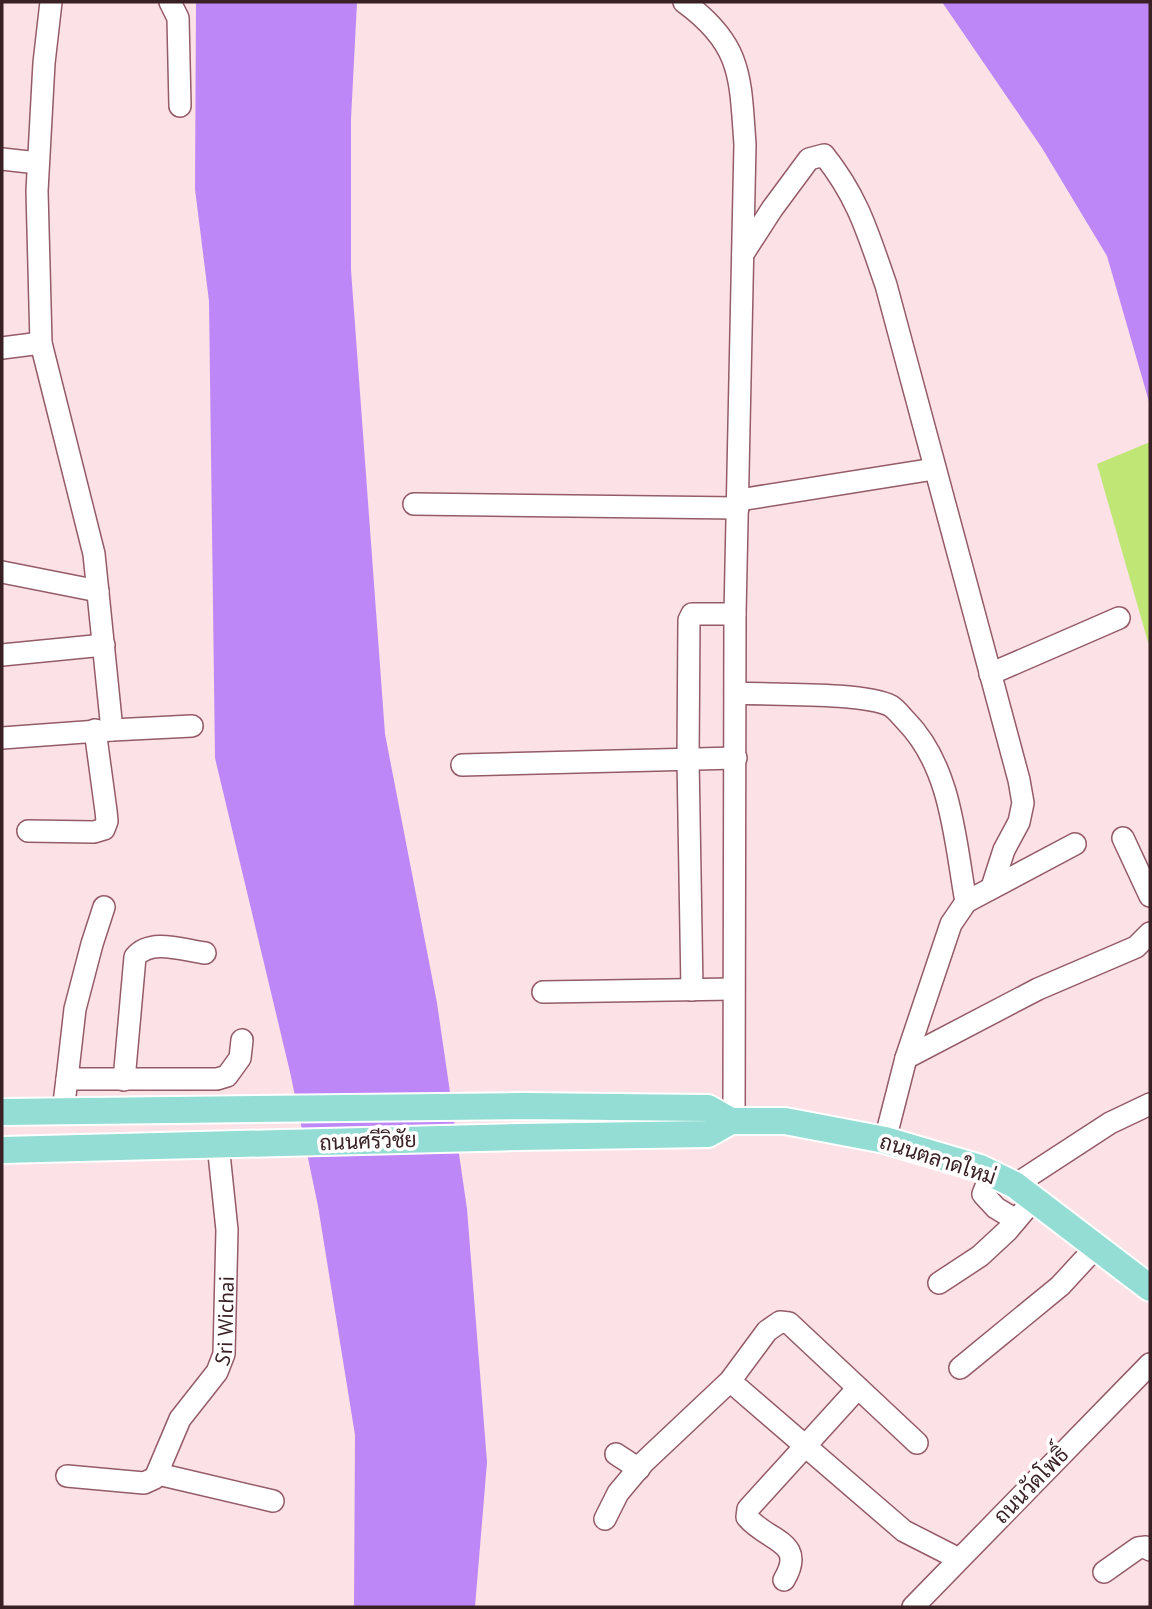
<svg xmlns="http://www.w3.org/2000/svg" width="1152" height="1609" viewBox="0 0 1152 1609" font-family="'PT Sans',Sarabun,sans-serif">
  <rect width="100%" height="100%" fill="#fce1e6"/>
  <path fill="#c0e675" d="M1150,442V649L1097,464Z"/>
  <path fill="#bd87f7" d="M196,2H357L351,119V270L385,734L437,1003L467,1209L487,1462L475,1607H354L355,1435L318,1206L290,1072L215,758L209,301L195,189Z
    M942,2H1150V405L1107,256L1042,148Z"/>
  <g fill="none" stroke-linecap="round" stroke-linejoin="round">
    <g stroke="#945b68" stroke-width="24">
      <g id="minor">
        <path d="M170,2L178,18L180,106"/>
        <path d="M684,2C743,45 740,78 745,144L735,614L734,1121"/>
        <path d="M2,159L38,163"/>
        <path d="M743,254L772,209L809,159L824,155C859,199 868,234 886,285L1019,780L1023,803L1019,822L1004,850L992,887"/>
        <path d="M2,348L41,343"/>
        <path d="M739,500L934,469"/>
        <path d="M414,504L738,508"/>
        <path d="M2,572L98,591"/>
        <path d="M2,655L104,645"/>
        <path d="M990,674L1119,618"/>
        <path d="M736,693C770,695 865,692 891,706C897,710 902,717 906,721C952,768 955,842 966,902"/>
        <path d="M112,730L192,726"/>
        <path d="M2,738L112,730L94,554L41,343L37,191L44,63L51,2"/>
        <path d="M462,765L736,758"/>
        <path d="M28,831L94,832L104,829L107,821L106,811L95,730"/>
        <path d="M1123,838L1150,896"/>
        <path d="M692,990L688,759L689,620L692,614H735"/>
        <path d="M543,992L733,989"/>
        <path d="M906,1058L1038,989L1136,947L1150,933"/>
        <path d="M67,1079L75,1009L92,944L104,907"/>
        <path d="M124,1080L135,957C151,938 182,950 205,953"/>
        <path d="M63,1111L67,1079H217L227,1076L240,1058L242,1040"/>
        <path d="M885,1140L906,1058L951,924L966,902L1075,844"/>
        <path d="M991,1174L983,1194L996,1208L1016,1220"/>
        <path d="M1015,1185L1110,1123L1150,1104"/>
        <path d="M939,1283L980,1256L1007,1231L1034,1199"/>
        <path d="M960,1368L1060,1286L1097,1246"/>
        <path d="M730,1381L904,1531L959,1559"/>
        <path d="M616,1454L639,1469"/>
        <path d="M158,1474L273,1501"/>
        <path id="s1" d="M67,1476L144,1483L155,1478L180,1419L217,1372L224,1354L227,1230L218,1144"/>
        <path d="M605,1519L618,1493L644,1462L730,1381L767,1331L780,1322L789,1323L917,1443"/>
        <path d="M1104,1572L1138,1548L1146,1547L1150,1550"/>
        <path d="M784,1580C807,1541 768,1542 747,1517L748,1509L858,1388"/>
        <path d="M913,1607L1150,1364"/>
      </g>
    </g>
    <g stroke="#fff" stroke-width="30">
      <path id="major" d="M2,1112L522,1106L708,1108L731,1121H785L885,1140L980,1168L1015,1185L1150,1288
        M2,1150L518,1137L708,1134L731,1121"/>
    </g>
    <use href="#minor" stroke="#fff" stroke-width="21"/>
    <use href="#major" stroke="#94ddd4" stroke-width="26"/>
  </g>
  <g text-anchor="middle" dominant-baseline="central" stroke-width="7" stroke-linejoin="round" paint-order="stroke">
    <g font-size="21" fill="#382025" stroke="#fff">
      <text transform="translate(368 1141) rotate(-2)">ถนนศรีวิชัย</text>
      <text transform="translate(938 1159) rotate(18)">ถนนตลาดใหม่</text>
      <text stroke="none"><textPath href="#s1" startOffset="266">Sri Wichai</textPath></text>
      <text transform="translate(1031 1485) rotate(-46)">ถนนวัดโพธิ์</text>
    </g>
  </g>
  <rect width="1152" height="1609" fill="none" stroke="#382025" stroke-width="7"/>
</svg>
